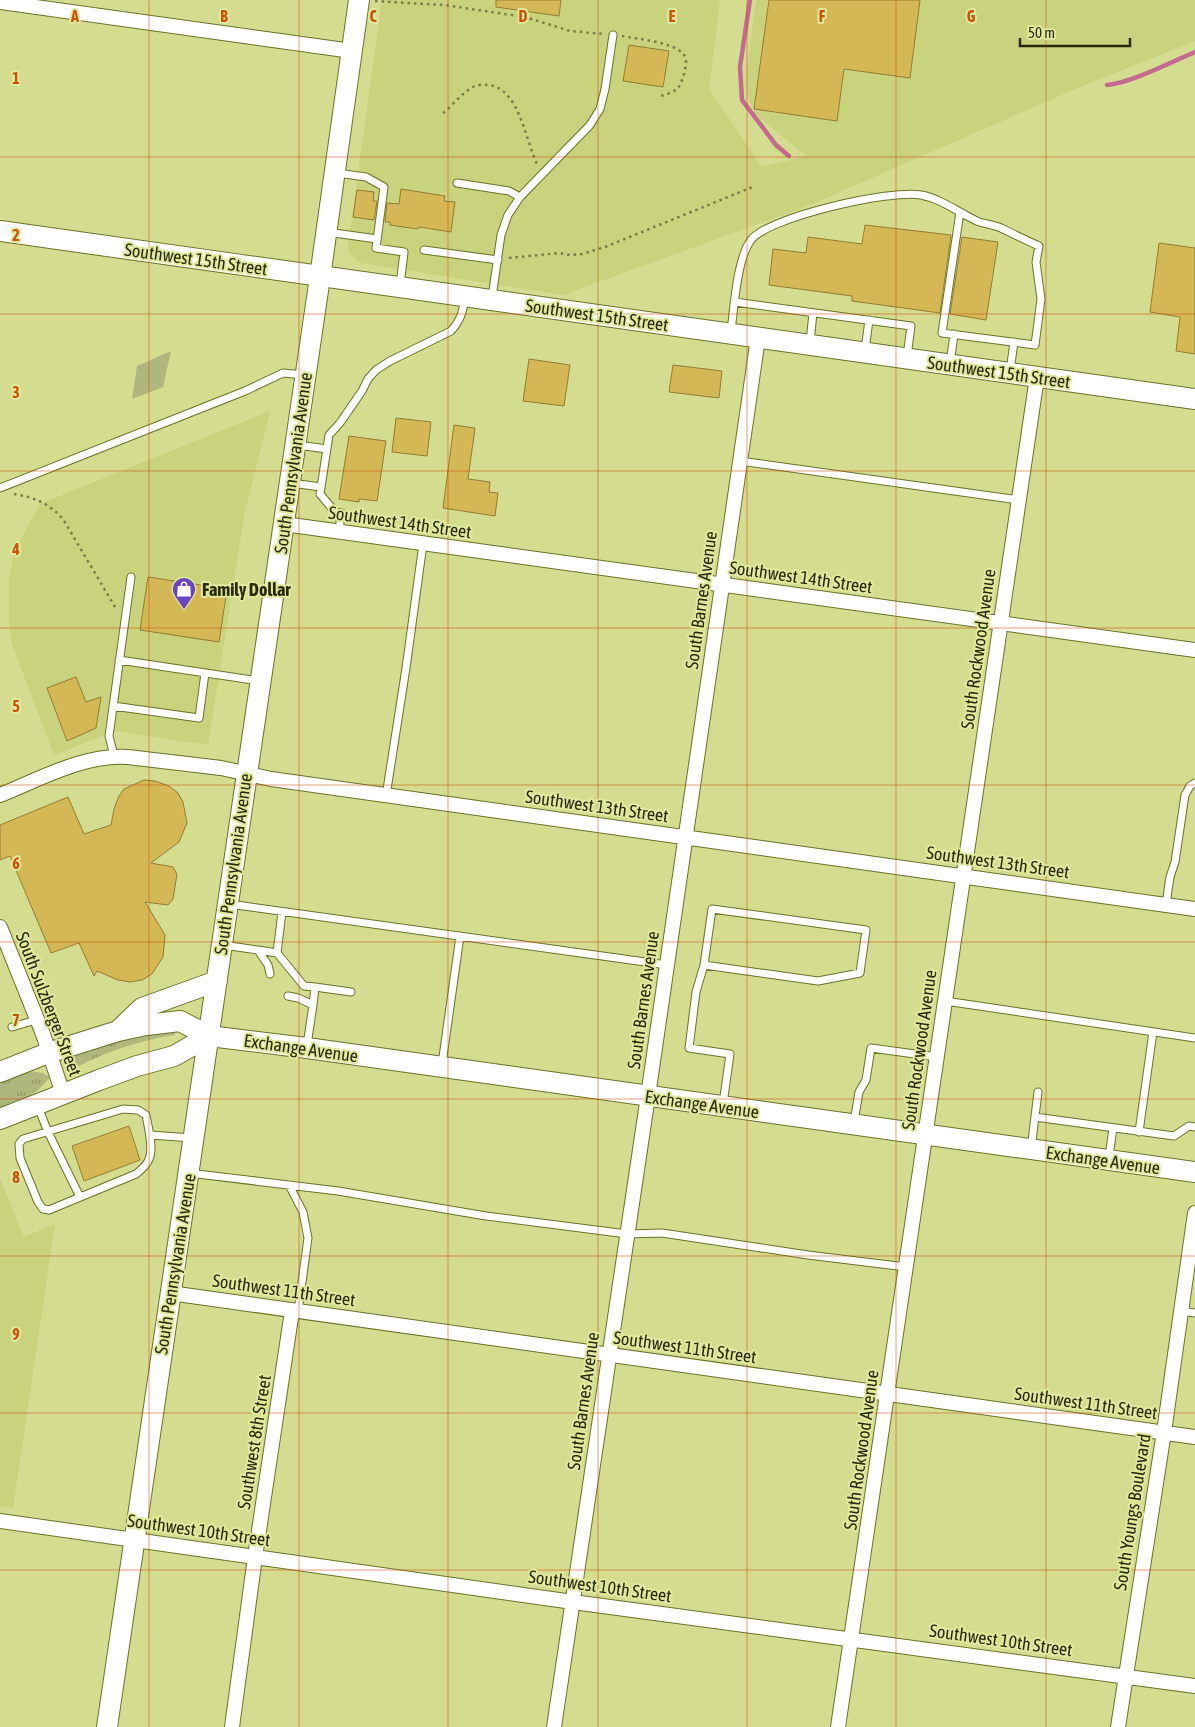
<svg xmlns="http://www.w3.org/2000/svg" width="1195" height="1727" viewBox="0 0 1195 1727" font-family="'Asap Condensed',sans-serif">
  <defs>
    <pattern id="grass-tufts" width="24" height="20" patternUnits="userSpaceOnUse" patternTransform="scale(1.25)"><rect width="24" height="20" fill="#b0b77c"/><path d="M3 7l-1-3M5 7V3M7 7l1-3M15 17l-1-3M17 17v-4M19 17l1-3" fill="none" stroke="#8f9564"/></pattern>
  </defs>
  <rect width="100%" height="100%" fill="#d3dc8f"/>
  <path fill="#c9d27c" d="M382,0H720L709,89L762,167L807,156L756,115L749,100L745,83L756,0H1195V41L1080,87L810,205L563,295L361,263L349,253L348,245Z
    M270,411L244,517L208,745L115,731L54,755L12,644L9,624V578L14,552L40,504Z
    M0,1178L24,1237L55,1224L13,1508L0,1506Z"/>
  <path fill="url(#grass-tufts)" d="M160,1032L175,1033V1035C146,1039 118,1048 91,1060C84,1063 75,1070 66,1068L64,1063L67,1059C98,1047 127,1037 160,1032Z
    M29,1071L43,1073L50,1077C34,1097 23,1101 0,1110V1080L13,1075Z"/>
  <path fill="#b0b77c" d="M171,351L163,387L132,399L137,366Z"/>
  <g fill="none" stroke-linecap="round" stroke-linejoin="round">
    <path stroke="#c36a91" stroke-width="4.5" d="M750,0L740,67L742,100L776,145L789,156
      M1107,85C1131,83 1171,62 1195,52"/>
  </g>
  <path fill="#d4b856" stroke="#937d31" d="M496,0H561L559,16L496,7Z
    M769,0H920L910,78L844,69L837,121L754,109Z
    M629,45L669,51L663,87L623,81Z
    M401,189L445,196L444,201L455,202L451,232L419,227L418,229L390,225V222H385L387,203L399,204Z
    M357,190L374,192L373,201H377L374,220L353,217Z
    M865,225L951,235L940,313L852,301V296L769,285L773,249L806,253L808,237L862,244Z
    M962,237L998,242L986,320L950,314Z
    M1159,243L1195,248V354L1176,351L1180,317L1150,312Z
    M529,359L570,365L564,406L523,401Z
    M673,365L722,371L719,398L669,392Z
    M396,418L431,422L427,456L392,452Z
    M454,425L475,428L468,479L490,482L489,492L498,493L495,516L443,508Z
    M349,436L386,441L377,501L359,499V502L339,499Z
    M148,577L227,589L219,642L140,630Z
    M76,677L86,702L101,697L96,728L67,741L47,688Z
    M144,780L155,781L169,786L178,793L183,802L187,823L179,842L151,863L173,867L177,874L173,899L168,905L145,902L165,935L163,957L152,974L142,980L130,982L118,980L97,971L94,976L79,943L51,953L10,856L0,860V825L68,797L84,834L111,825L114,809L119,796L124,789Z
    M129,1126L140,1160L84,1181L72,1146Z"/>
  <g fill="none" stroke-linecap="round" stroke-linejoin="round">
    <g stroke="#6c7226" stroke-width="9">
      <path id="lane" d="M337,173L366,177L384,187L376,248L404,252L400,285
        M457,183L509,191L520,197
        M327,232L377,239
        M424,250L498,260
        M492,297L501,235L508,215L520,197L590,125L600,109L605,89L613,35
        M735,302L911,326L907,356
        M731,331C734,308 737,258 751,240C768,217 892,189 921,195C942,199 959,213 979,222C986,224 994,225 1001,228C1013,234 1026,240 1039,246L1036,262L1041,299L1035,345L942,333L960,212
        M810,342L813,313
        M865,350L869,320
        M950,364L954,334
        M1010,371L1014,342
        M297,445L327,449
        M740,461L1019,500
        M291,483L321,487
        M0,488L245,391L283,373L305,375
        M339,532L341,513L335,512L320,494L329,435L340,423L362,391L368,379L376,370L390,361L451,331C461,320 463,311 465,297
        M119,660L259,681
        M113,706L199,718L205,673
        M114,756L109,736L131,577
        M386,796L406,668L423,544
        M229,904L667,965
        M1166,904L1170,877L1175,862L1185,795L1190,786L1195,783
        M223,945L258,950L268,965L270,974
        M258,950L277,953L304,986L315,987
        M277,953L282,912
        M704,965L818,981L860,973L866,930L712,909L704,965L696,992L689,1048L730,1054L723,1104
        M288,996L298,998L313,1005L307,1045
        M945,1001L1195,1038
        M313,1005L315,987L351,992
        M12,1027L36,1020
        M442,1064L460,936
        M38,1107L48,1132L80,1197
        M123,1109L138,1110L146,1115C148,1127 154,1148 149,1159C147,1165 141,1170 136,1174L49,1210L43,1209L38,1202L20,1158L19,1144L23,1139Z
        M1035,1117L1174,1136L1189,1126L1195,1127
        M854,1122L859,1092L866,1080L871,1048L937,1057
        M1139,1132L1153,1032
        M150,1135L192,1138
        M1031,1149L1038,1092
        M1109,1157L1113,1128
        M189,1173L338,1191L486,1216L627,1234L662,1233L808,1255L906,1267
        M289,1185L303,1212L308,1238L298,1311
        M1181,1311L1195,1313"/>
    </g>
    <g stroke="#6c7226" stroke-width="16">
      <path id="street" d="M0,2L352,51
        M284,524L1195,650
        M0,795C40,779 84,754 128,757L221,768L271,779L1195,909
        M0,927L43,1034L63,1094
        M170,1293L1195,1437
        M0,1521L573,1602L1195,1686
        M232,1727L255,1557L292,1311
        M554,1727L648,1096L758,338
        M838,1727L1037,377
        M1118,1727L1164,1432L1195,1213"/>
    </g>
    <g stroke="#6c7226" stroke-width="22">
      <path id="secondary" d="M0,231L1195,399
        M118,1031L142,1008L217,981
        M0,1072L48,1053L118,1031L146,1025L180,1021L209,1036L307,1048L1195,1172
        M0,1119L99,1080L137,1066L174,1056L209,1036
        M107,1727L320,277L359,0"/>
    </g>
    <path stroke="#787d49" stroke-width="2.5" stroke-dasharray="2.5 4" stroke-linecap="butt" d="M375,1L444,5L525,17L570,31L604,34
      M622,36C637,39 675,42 684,55C688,61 685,68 684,74C679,91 676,91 661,96
      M443,113C453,105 462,93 473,87C477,85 483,84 488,85C520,88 525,141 538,166
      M509,258L559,253L570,255L582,254L605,247L755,186
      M14,494C34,497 50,504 63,519L115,607"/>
    <use href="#lane" stroke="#fff" stroke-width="7"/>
    <use href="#street" stroke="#fff" stroke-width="14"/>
    <use href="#secondary" stroke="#fff" stroke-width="20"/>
  </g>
  <path fill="none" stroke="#cb520c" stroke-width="1" stroke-opacity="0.55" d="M149,0V1727M299,0V1727M448,0V1727M598,0V1727M747,0V1727M896,0V1727M1046,0V1727M0,157H1195M0,314H1195M0,471H1195M0,628H1195M0,785H1195M0,942H1195M0,1099H1195M0,1256H1195M0,1413H1195M0,1570H1195"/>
  <defs>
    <g id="shop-pin" transform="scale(1.25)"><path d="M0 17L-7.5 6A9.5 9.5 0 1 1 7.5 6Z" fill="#6c45be" stroke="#e0e99c"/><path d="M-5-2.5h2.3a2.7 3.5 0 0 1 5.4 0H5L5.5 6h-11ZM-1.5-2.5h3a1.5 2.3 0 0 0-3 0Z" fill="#fff"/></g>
  </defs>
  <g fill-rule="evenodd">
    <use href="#shop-pin" x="184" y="589"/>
  </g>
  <g text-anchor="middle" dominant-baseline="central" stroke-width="4" stroke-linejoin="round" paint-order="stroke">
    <g font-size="18" fill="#292b0c" stroke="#e0e99c">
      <text transform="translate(196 259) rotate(8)">Southwest 15th Street</text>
      <text transform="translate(597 315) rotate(8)">Southwest 15th Street</text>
      <text transform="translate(999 372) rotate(8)">Southwest 15th Street</text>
      <text transform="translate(293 463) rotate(-82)">South Pennsylvania Avenue</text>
      <text transform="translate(400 522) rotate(8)">Southwest 14th Street</text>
      <text transform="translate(801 577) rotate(8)">Southwest 14th Street</text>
      <text transform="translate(701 600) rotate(-82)">South Barnes Avenue</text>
      <text transform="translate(978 649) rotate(-82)">South Rockwood Avenue</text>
      <text transform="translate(597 806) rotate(8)">Southwest 13th Street</text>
      <text transform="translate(998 862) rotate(8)">Southwest 13th Street</text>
      <text transform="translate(233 864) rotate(-82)">South Pennsylvania Avenue</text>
      <text transform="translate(643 1000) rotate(-82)">South Barnes Avenue</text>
      <text transform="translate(49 1004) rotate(69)">South Sulzberger Street</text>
      <text transform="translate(301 1048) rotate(8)">Exchange Avenue</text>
      <text transform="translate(919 1050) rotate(-82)">South Rockwood Avenue</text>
      <text transform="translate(702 1104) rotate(8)">Exchange Avenue</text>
      <text transform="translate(1103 1160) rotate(8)">Exchange Avenue</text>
      <text transform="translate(175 1264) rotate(-81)">South Pennsylvania Avenue</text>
      <text transform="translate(284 1290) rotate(8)">Southwest 11th Street</text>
      <text transform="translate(685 1347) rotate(8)">Southwest 11th Street</text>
      <text transform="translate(583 1401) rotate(-82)">South Barnes Avenue</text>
      <text transform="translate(1086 1403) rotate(8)">Southwest 11th Street</text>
      <text transform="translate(254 1442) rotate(-81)">Southwest 8th Street</text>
      <text transform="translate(861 1450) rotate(-82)">South Rockwood Avenue</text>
      <text transform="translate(1132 1512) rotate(-81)">South Youngs Boulevard</text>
      <text transform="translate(199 1530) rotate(8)">Southwest 10th Street</text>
      <text transform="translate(600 1586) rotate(8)">Southwest 10th Street</text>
      <text transform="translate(1001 1640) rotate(8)">Southwest 10th Street</text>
    </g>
    <g font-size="18" font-weight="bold" fill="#292b0c" stroke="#e0e99c" text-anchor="start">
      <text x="202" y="589">Family Dollar</text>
    </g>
  </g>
  <g font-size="16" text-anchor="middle" font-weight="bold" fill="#cb520c" stroke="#e0e99c" stroke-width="4" stroke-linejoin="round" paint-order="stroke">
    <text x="75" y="22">A</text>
    <text x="224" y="22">B</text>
    <text x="373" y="22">C</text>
    <text x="523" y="22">D</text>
    <text x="672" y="22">E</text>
    <text x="822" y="22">F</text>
    <text x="971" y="22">G</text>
    <text x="16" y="84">1</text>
    <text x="16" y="241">2</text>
    <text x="16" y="398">3</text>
    <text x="16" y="555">4</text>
    <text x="16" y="712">5</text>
    <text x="16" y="869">6</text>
    <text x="16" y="1026">7</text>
    <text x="16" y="1183">8</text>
    <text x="16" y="1340">9</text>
  </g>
  <path d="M1020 38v8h110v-8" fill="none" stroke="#292b0c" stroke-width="2.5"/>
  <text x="1028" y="38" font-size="15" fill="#292b0c" stroke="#e0e99c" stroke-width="4" paint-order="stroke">50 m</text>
</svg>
